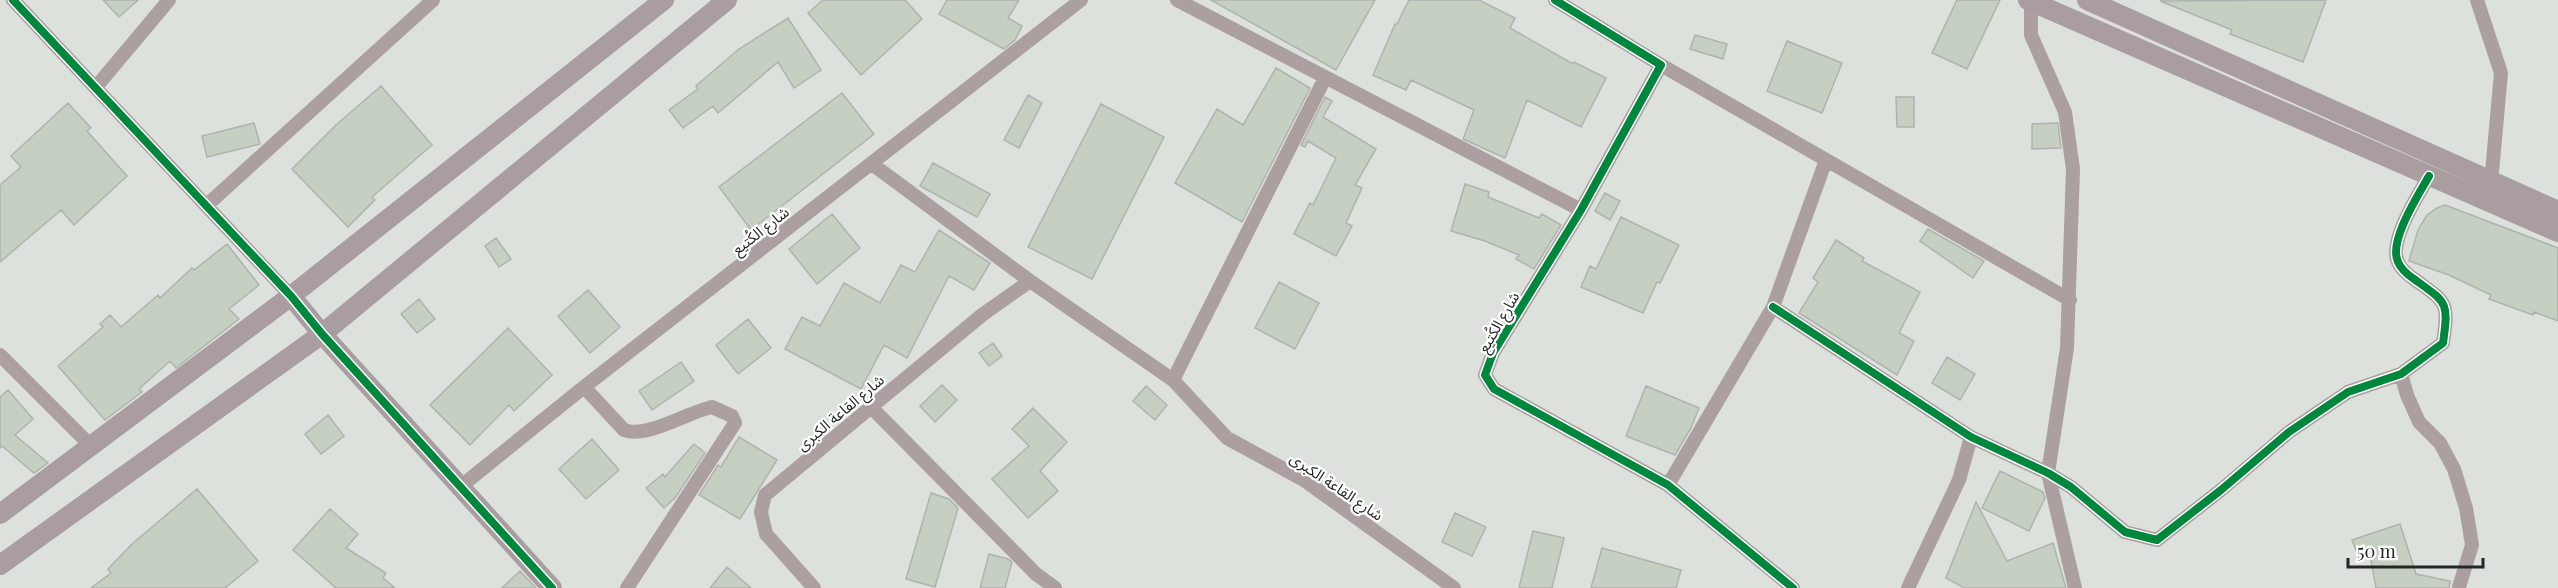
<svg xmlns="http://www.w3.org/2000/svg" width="2558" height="588" viewBox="0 0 2558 588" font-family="'Playfair Display','Noto Sans Arabic',serif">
  <rect width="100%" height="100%" fill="#dce1dc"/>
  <path fill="#c5d0c2" stroke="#afb3af" stroke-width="1.5" d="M103,0H138L119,17Z
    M823,0H905L922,19L861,75L808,13Z
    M947,0H1019L1008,18L1022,26L1015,40L1004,49L939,14Z
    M1211,0H1375L1336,70Z
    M1409,0H1479L1515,18L1510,28L1573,64L1574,62L1606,78L1581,127L1527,100L1505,158L1463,139L1474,110L1411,80L1406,90L1373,75L1395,24H1397Z
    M1957,0H2000L1967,69L1932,53Z
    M2326,0L2303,62L2230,34L2232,30L2160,1Z
    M788,18L821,70L794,88L778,62L718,113L713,106L683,128L669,110L698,89L696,86L739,49Z
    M1695,35L1727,44L1723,59L1690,49Z
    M1787,41L1842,63L1822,113L1767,91Z
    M1276,68L1310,88L1242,222L1175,183L1217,109L1243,125Z
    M381,86L432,145L372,197L375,200L348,227L292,169L336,125Z
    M842,93L874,134L751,230L719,187Z
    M1028,95L1042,103L1019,148L1004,140Z
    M1325,97L1332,101L1323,117L1376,149L1355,185L1362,188L1346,223L1352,226L1336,256L1294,234L1310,203L1313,205L1336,158L1308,141L1305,147L1301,145Z
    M1896,97H1914V127H1897Z
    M68,103L91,128L87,131L127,176L74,225L61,210L0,262V185L21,167L11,156Z
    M1101,104L1164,137L1092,279L1028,247Z
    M254,123L260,144L207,157L202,136Z
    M2058,123L2061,148L2032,149V124Z
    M933,163L990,194L977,217L920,186Z
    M1465,184L1489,192L1488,197L1539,218L1542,214L1561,225L1534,269L1516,259L1519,255L1485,241L1451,231Z
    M1605,193L1620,201L1610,220L1595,211Z
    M2445,205L2558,248V321L2534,312L2533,315L2489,299L2491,295L2449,275L2409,261L2418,230L2427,215L2437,208Z
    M832,214L860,248L817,284L789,249Z
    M1621,217L1679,245L1660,283L1657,282L1643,313L1581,287L1590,266L1596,269Z
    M1928,229L1984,261L1973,278L1920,241Z
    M939,230L990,263L974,290L949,276L907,358L884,345L861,389L785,349L802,317L820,326L844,283L880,303L901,265L915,272Z
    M496,238L511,259L499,267L485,246Z
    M1836,240L1864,258L1862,261L1920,292L1899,333L1914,341L1897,375L1799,313L1818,282L1813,278Z
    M227,244L259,285L229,309L239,319L176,368L170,361L139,389L142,392L105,420L58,366L103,327L100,324L110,315L121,327L158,295L160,298L192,268L194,270Z
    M1279,282L1319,303L1295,349L1255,328Z
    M588,290L620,327L590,353L558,316Z
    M419,299L435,319L417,333L401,314Z
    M748,319L771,348L738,374L716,345Z
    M508,328L552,375L514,411L509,405L470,445L430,405Z
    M993,343L1002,356L989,366L979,353Z
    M1947,357L1975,374L1960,400L1932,383Z
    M681,362L694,381L652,410L639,391Z
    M942,385L957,400L935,422L920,406Z
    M1146,386L1167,405L1155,420L1133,401Z
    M1646,386L1699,408L1691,428L1675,455L1626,436Z
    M8,390L33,419L15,435L48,463L34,473L2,446L0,448V397Z
    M1033,408L1067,442L1040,471L1058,491L1028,518L992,479L1029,446L1012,429Z
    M328,415L344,436L321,454L305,434Z
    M739,437L777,460L740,519L699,495L718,465L721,467Z
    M592,439L619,470L586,499L559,469Z
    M694,444L705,453L675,498L664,508L646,488L663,474L665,477Z
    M2000,471L2043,492L2045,498L2029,531L1982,508Z
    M197,489L258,561L225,588H91L111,573L108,569L132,544Z
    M931,493L949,499L958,508L935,587L906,579Z
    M1976,502L2007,561L2053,543L2066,588H1964L1946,578Z
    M330,509L358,534L346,548L386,573L383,578L395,588H336L293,550Z
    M1455,513L1486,527L1472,556L1442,542Z
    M2400,524L2416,574L2450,581L2449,588H2376L2370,555L2359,558L2352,540Z
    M1533,531L1564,538L1552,588H1519Z
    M1602,548L1681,570L1676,588H1591Z
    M989,554L1008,559L1012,562L1005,588H980Z
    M727,567L751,588H710Z
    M520,571L536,588H502Z"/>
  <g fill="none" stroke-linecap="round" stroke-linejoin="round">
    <path stroke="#ac9fa0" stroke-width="14" d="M13,0L291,296
      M1177,0L1581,210
      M1555,0L1661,65L1581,210L1493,353L1485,375L1494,389L1668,485L1793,588
      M2477,0L2501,73L2491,183
      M2031,2V35L2065,112L2073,169L2067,348L2048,473L2075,588
      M1661,65L2070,300
      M96,87L169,0
      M872,164L1030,281L1173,380L1227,438L1304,480L1454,588
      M207,205L433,0
      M1773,307L1971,437L2048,473L2071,487L2125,532L2157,540L2221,490L2289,432L2348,392L2401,374L2443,343C2449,301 2447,303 2414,279C2408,275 2401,269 2398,262C2388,241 2419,194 2429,176
      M0,355L91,446
      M2401,374L2407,395L2419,422L2440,443L2454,469L2466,508L2472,545L2459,587
      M1173,380L1325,78
      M584,387L624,430C646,439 688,412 712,407L732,416L735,423L627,588
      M871,407L1036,574L1055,588
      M1668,485L1773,307L1826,160
      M460,487L584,387L1081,0
      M814,588L766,534L761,512L765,495L982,315L1030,281
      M1908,588L1959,480L1971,437"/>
    <path stroke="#a99da0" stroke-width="20" d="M2028,0L2558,232
      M2087,0L2558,211
      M291,296L322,334L552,588
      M0,514L291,296L664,0
      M0,565L322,334L727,0"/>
    <g stroke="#fff" stroke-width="11">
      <path id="cycleway" d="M13,0L291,296L322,334L552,588
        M1555,0L1661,65L1581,210L1493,353L1485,375L1494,389L1668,485L1793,588
        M1773,307L1971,437L2048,473L2071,487L2125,532L2157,540L2221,490L2289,432L2348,392L2401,374L2443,343C2449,301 2447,303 2414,279C2408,275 2401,269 2398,262C2388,241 2419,194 2429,176"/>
    </g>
    <use href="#cycleway" stroke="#00873e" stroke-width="8"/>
  </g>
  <g text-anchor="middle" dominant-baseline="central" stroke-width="4.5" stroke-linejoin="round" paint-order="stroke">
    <g font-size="15" fill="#232622" stroke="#fff">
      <text transform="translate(760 230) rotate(-38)">شارع الكُتيع</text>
      <text transform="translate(1498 322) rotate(-60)">شارع الكُتيع</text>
      <text transform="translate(840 412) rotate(-40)">شارع القاعة الكبرى</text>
      <text transform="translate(1337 486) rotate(34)">شارع القاعة الكبرى</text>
    </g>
  </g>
  <path d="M2348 558v9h135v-9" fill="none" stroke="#232622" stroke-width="3"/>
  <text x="2357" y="558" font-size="18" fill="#232622" stroke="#ffffff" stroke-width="4.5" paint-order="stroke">50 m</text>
</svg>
